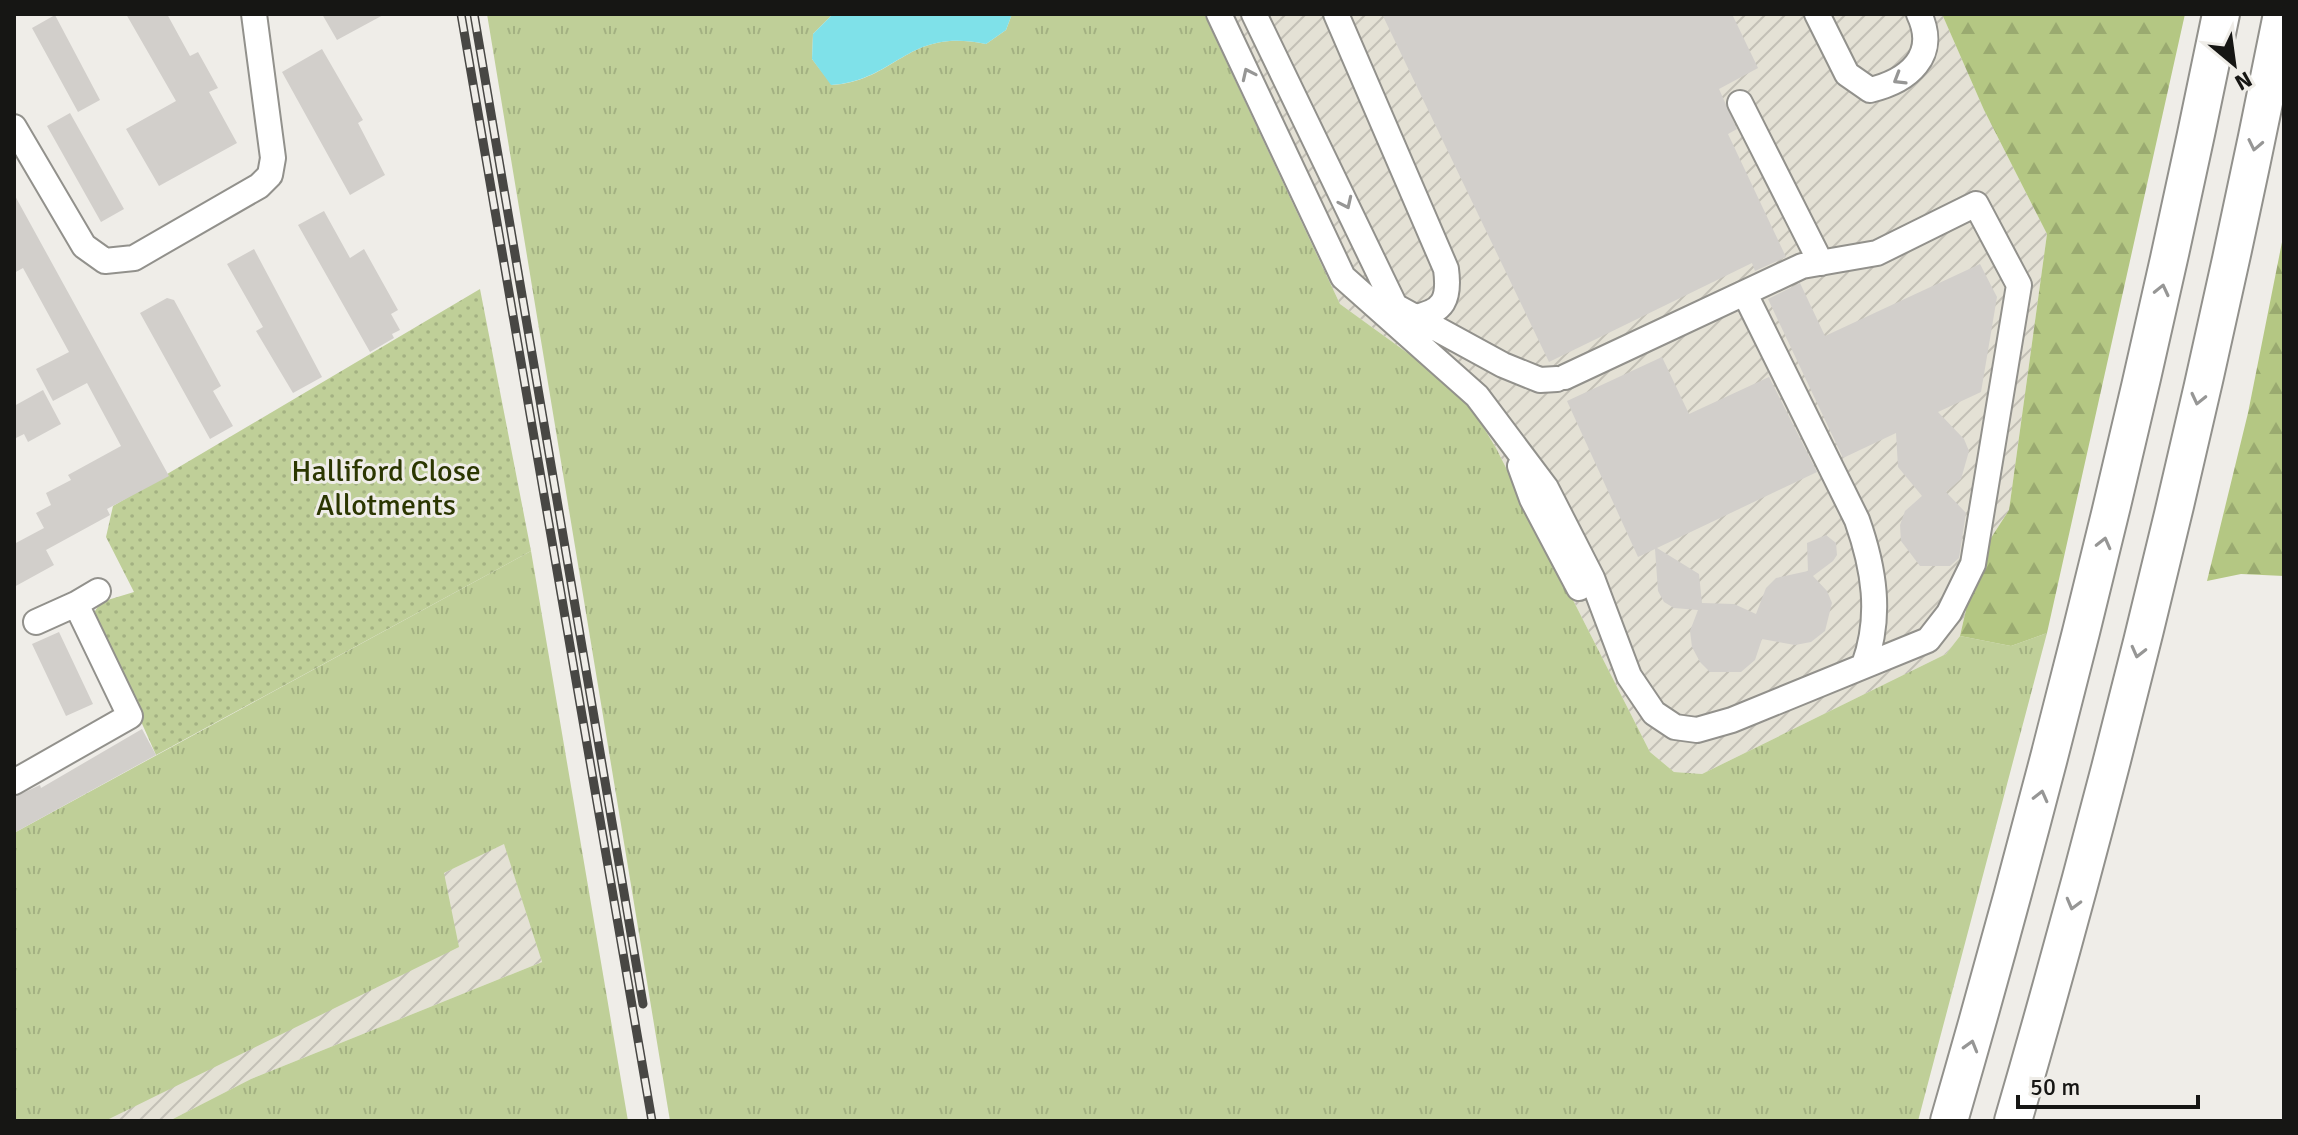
<svg xmlns="http://www.w3.org/2000/svg" width="2298" height="1135" viewBox="0 0 2298 1135" font-family="Signika,sans-serif">
  <defs>
    <pattern id="industrial-furrows" width="10" height="10" patternUnits="userSpaceOnUse" patternTransform="scale(2)"><rect width="10" height="10" fill="#e4e1d5"/><path d="M-1 1l2-2M0 10L10 0M9 11l2-2" fill="none" stroke="#c3c0b6"/></pattern>
    <pattern id="grass-tufts" width="24" height="20" patternUnits="userSpaceOnUse" patternTransform="scale(2)"><rect width="24" height="20" fill="#bfcf98"/><path d="M3 7l-1-3M5 7V3M7 7l1-3M15 17l-1-3M17 17v-4M19 17l1-3" fill="none" stroke="#a3b182"/></pattern>
    <pattern id="forest-firs" width="22" height="20" patternUnits="userSpaceOnUse" patternTransform="scale(2)"><rect width="22" height="20" fill="#b4c783"/><path d="M5 1l3.5 6h-7zM16 11l3.5 6h-7z" fill="#9aaa70"/></pattern>
    <pattern id="garden-dots" width="8" height="8" patternUnits="userSpaceOnUse" patternTransform="scale(2)"><rect width="8" height="8" fill="#bfcf98"/><path d="M2 2h.1M6 6h.1" fill="none" stroke="#a3b182" stroke-width="1.8" stroke-linecap="round"/></pattern>
  </defs>
  <rect width="100%" height="100%" fill="#efede8"/>
  <path fill="url(#industrial-furrows)" d="M1204,14H1942L1984,110L2047,234L2009,510L1989,541L1983,574L1968,601L1960,636L1946,654L1702,774L1674,772L1650,752L1496,448L1470,405L1438,375L1340,304Z
    M504,843L542,962L251,1079L169,1121H105L270,1037L444,873Z"/>
  <path fill="url(#grass-tufts)" d="M487,14H833L813,34L812,59L832,85C898,80 907,27 986,44L1006,30L1012,14H1204L1340,304L1438,375L1470,405L1496,448L1650,752L1674,772L1702,774L1946,654L1960,636L2011,646L2047,633L1918,1121H670Z
    M531,551L628,1121H169L251,1079L542,962L504,844L444,873L459,947L105,1121H14V833Z"/>
  <path fill="url(#forest-firs)" d="M1942,14H2185L2047,633L2011,646L1960,636L1968,601L1983,574L1989,541L2009,510L2047,234L1984,110Z
    M2284,232V576L2241,574L2207,581L2248,413Z"/>
  <path fill="url(#garden-dots)" d="M480,289L531,551L156,755L93,614L101,602L134,592L106,537L113,506Z"/>
  <path fill="#7fe1e9" d="M833,14H1012L1006,30L986,44C907,27 898,80 831,85L812,59L813,34Z"/>
  <path fill="#d2cfcb" d="M126,14H167L190,56L198,52L218,88L209,92L237,143L159,186L126,129L176,101Z
    M322,14H385L337,40Z
    M1382,14H1732L1758,68L1719,89L1737,129L1728,134L1786,257L1755,271L1752,263L1549,362Z
    M55,15L100,100L78,112L32,28Z
    M322,49L363,120L358,123L385,175L350,195L282,72Z
    M70,113L124,209L101,222L47,126Z
    M14,194L169,476L107,509L110,515L46,550L54,565L14,587V544L44,528L36,513L51,505L46,493L71,480L68,475L121,446L87,383L53,401L36,369L69,352L23,268L14,273Z
    M324,211L350,258L364,249L398,310L391,314L400,330L392,334L394,338L370,352L298,225Z
    M254,249L322,377L293,393L256,331L263,327L227,264Z
    M1980,264L1997,297L1981,392L1938,412L1964,439L1969,451L1961,479L1946,492L1966,513L1959,558L1950,566H1920L1901,541L1900,525L1905,511L1922,496L1898,467L1896,433L1843,458L1768,299L1800,283L1825,336Z
    M167,298L174,300L221,386L213,391L233,426L210,439L140,313Z
    M1662,357L1689,414L1769,377L1817,472L1657,548L1699,574L1702,603L1734,604L1756,614L1766,588L1776,578L1808,571L1807,543L1826,535L1836,543L1837,555L1833,561L1813,576L1827,591L1832,603L1825,631L1811,642L1795,645L1762,639L1755,660L1741,672H1710L1700,662L1692,647L1690,631L1698,610L1674,608L1664,602L1658,591L1655,549L1638,557L1567,401Z
    M43,390L61,424L28,442L24,434L14,439V406Z
    M59,632L93,704L66,716L32,644Z
    M142,729L156,755L14,833V797L40,785L41,788Z"/>
  <g fill="none" stroke-linecap="round" stroke-linejoin="round">
    <g stroke="#92918c" stroke-width="28">
      <path id="minor" d="M1219,14L1343,277L1477,396L1546,488L1592,578L1629,676L1654,713L1675,727L1697,730L1732,720L1928,640L1949,613L1973,564L2019,285L1976,204L1877,253L1802,266L1565,377
        M1254,14L1395,306L1503,365L1540,380L1557,379
        M1336,14L1446,269C1450,299 1444,312 1414,317L1411,321
        M1817,14L1847,74L1870,90C1908,81 1939,56 1919,14
        M1740,103L1821,263
        M14,127L84,246L105,261L134,258L259,186L270,175L273,158L254,14
        M1745,294L1857,520C1874,568 1882,616 1864,665
        M1520,466L1532,499L1579,588
        M76,604L98,591
        M14,782L130,716L76,604L36,622"/>
    </g>
    <g stroke="#92918c" stroke-width="40">
      <path id="highway" d="M1949,1121C2055,756 2145,387 2221,14
        M2013,1121C2119,757 2208,386 2282,14"/>
    </g>
    <use href="#minor" stroke="#fff" stroke-width="24"/>
    <use href="#highway" stroke="#fff" stroke-width="36"/>
    <g stroke="#484744" stroke-width="9">
      <path id="rail" d="M461,14L652,1121
        M474,14L643,1004"/>
    </g>
    <use href="#rail" stroke="#efede8" stroke-width="6" stroke-dasharray="18" stroke-linecap="butt"/>
  </g>
  <defs><path id="oneway-chevron" d="M-2-3.5L2.5 0L-2 3.5" fill="none" stroke-width="1.6" stroke-linecap="round" stroke-linejoin="round" transform="scale(2)"/></defs>
  <g stroke="#969695">
    <use href="#oneway-chevron" transform="translate(1248 74) rotate(-115)"/>
    <use href="#oneway-chevron" transform="translate(1899 79) rotate(149)"/>
    <use href="#oneway-chevron" transform="translate(2255 145) rotate(102)"/>
    <use href="#oneway-chevron" transform="translate(1346 203) rotate(65)"/>
    <use href="#oneway-chevron" transform="translate(2162 290) rotate(-77)"/>
    <use href="#oneway-chevron" transform="translate(2198 399) rotate(103)"/>
    <use href="#oneway-chevron" transform="translate(2104 543) rotate(-76)"/>
    <use href="#oneway-chevron" transform="translate(2138 652) rotate(104)"/>
    <use href="#oneway-chevron" transform="translate(2041 796) rotate(-76)"/>
    <use href="#oneway-chevron" transform="translate(2073 904) rotate(105)"/>
    <use href="#oneway-chevron" transform="translate(1971 1046) rotate(-74)"/>
  </g>
  <g text-anchor="middle" dominant-baseline="central" stroke-width="6" stroke-linejoin="round" paint-order="stroke">
    <g font-size="30" fill="#2b3601" stroke="#efede8">
      <text x="386" y="471">Halliford Close<tspan x="386" dy="34">Allotments</tspan></text>
    </g>
  </g>
  <rect width="2298" height="1135" fill="none" stroke="#161614" stroke-width="32"/>
  <g transform="translate(2234 64) rotate(151)" stroke="#efede8" stroke-width="6" paint-order="stroke">
  <path d="M0-6L14 30L0 20L-14 30Z" fill="#161614"/>
  <text y="-12" font-size="22" font-weight="bold" text-anchor="middle" fill="#161614">N</text>
  </g>
  <path d="M2018 1095v12h180v-12" fill="none" stroke="#161614" stroke-width="4"/>
  <text x="2030" y="1095" font-size="24" fill="#161614" stroke="#efede8" stroke-width="6" paint-order="stroke">50 m</text>
</svg>
